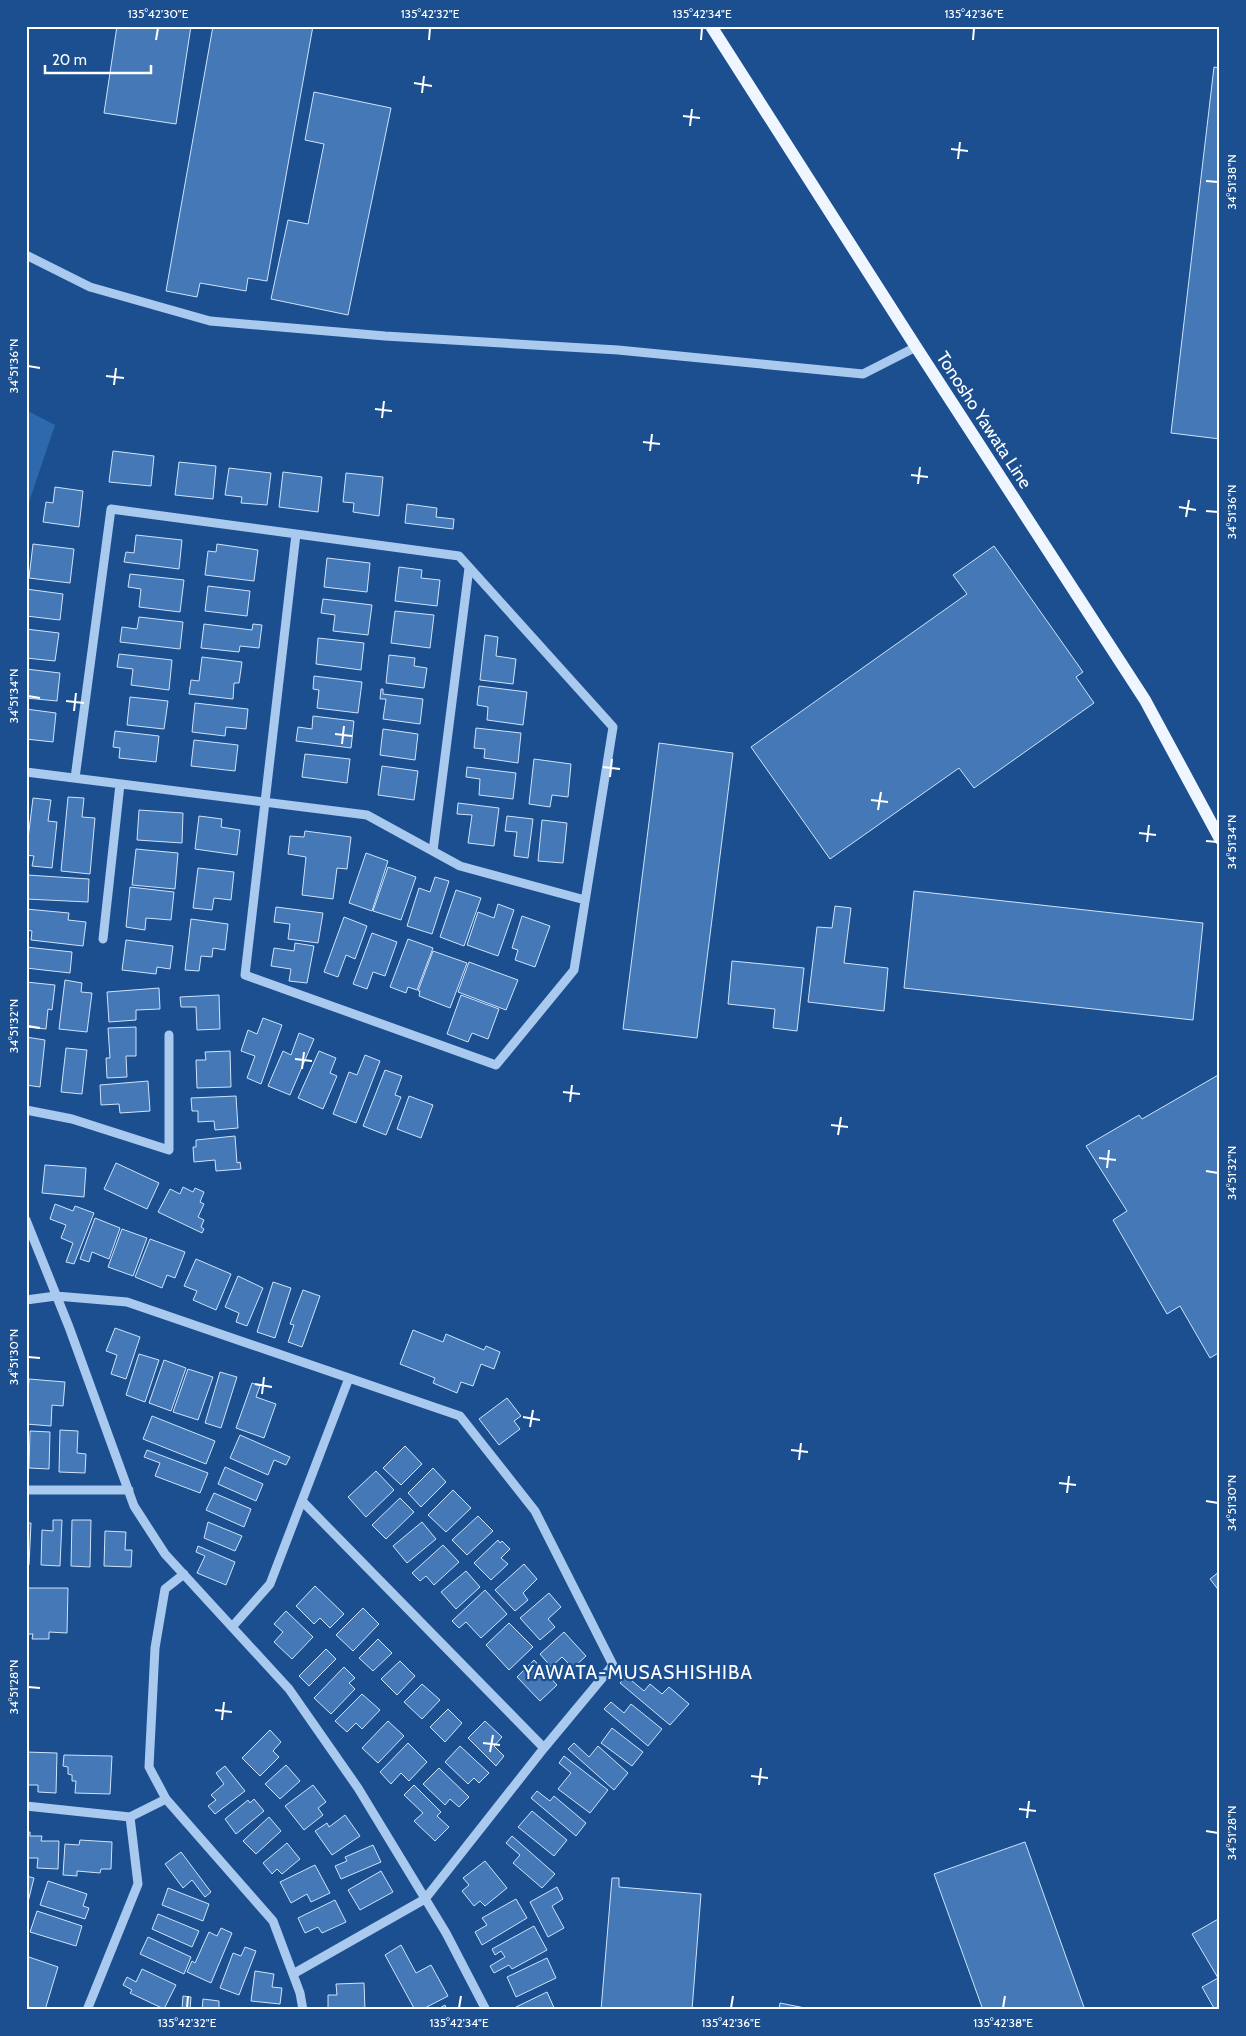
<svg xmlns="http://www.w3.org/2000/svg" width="1246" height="2036" viewBox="0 0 1246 2036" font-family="Cabin,sans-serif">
  <rect width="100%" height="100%" fill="#1b4f8f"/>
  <path fill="#2e69ad" d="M26,410L55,425L26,511Z"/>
  <path fill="#4478b7" stroke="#cfe3fa" d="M117,26H191L176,124L104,113Z
    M213,26H313L267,281L248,278L246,291L200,283L197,297L166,291Z
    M1214,67L1220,68V439L1171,433Z
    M314,92L391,108L348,315L271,299L288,220L308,224L324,144L305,140Z
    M113,451L154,456L151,486L109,482Z
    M179,462L216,466L213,499L175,495Z
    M229,468L271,473L267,505L241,503L242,497L225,495Z
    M283,472L322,477L318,512L279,507Z
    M346,473L383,477L379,516L353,512L354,503L343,502Z
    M55,487L83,491L79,527L43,522L46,502L53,503Z
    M407,504L437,508L436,517L454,519L453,529L405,523Z
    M136,535L182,540L179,569L124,562L126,552L134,553Z
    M33,544L74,549L70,583L29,578Z
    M217,544L258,550L254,581L205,575L208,551L216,552Z
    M994,546L1083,672L1076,677L1094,703L974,788L959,768L830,859L751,747L967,594L953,575Z
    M327,558L370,563L367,592L324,587Z
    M399,567L422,570L421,578L440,580L437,606L395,601Z
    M130,574L184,580L180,612L139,607L141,589L128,587Z
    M208,586L250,591L247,616L205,611Z
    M26,589L63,594L60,620L26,616Z
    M323,599L372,605L368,635L333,631L335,615L321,613Z
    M395,611L434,615L430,648L391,643Z
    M139,617L183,622L180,649L120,642L122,627L137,629Z
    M204,624L252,630L253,624L262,625L259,648L240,646L239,652L201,648Z
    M26,629L59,633L55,661L26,658Z
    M485,635L498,637L496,656L516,659L513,684L480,680Z
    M318,638L364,643L361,670L316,664Z
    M119,654L172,660L169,690L131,685L133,669L117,667Z
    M389,655L415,658L414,666L427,668L424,688L386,683Z
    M202,657L242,662L239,683H234L233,699L189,694L191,680L199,681Z
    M26,669L60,673L57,701L26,698Z
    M314,676L362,682L358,713L317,708L319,690L313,689Z
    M479,686L527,692L523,725L487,720L488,707L477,705Z
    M381,689H383V694L423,699L420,724L383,719L386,699H380Z
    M130,697L168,701L164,729L127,725Z
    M195,703L248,709L246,729L226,727L225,736L192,732Z
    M26,709L56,713L53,742L26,739Z
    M313,716L354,721L351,748L296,741L298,727L312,729Z
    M476,728L521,733L518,763L484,758L485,749L474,748Z
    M383,729L418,734L415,760L380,755Z
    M115,731L159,736L156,762L119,758L120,748L113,747Z
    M194,740L238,745L235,771L191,766Z
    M659,743L733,753L697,1038L623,1029Z
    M305,754L350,759L347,783L302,777Z
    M534,759L571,764L568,797L552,795L550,807L529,804Z
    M382,766L418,771L414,800L378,795Z
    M467,767L516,773L513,799L479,795L480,779L466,777Z
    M68,797L84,798L82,817L95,818L90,874L61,871Z
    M33,798L51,800L48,821L57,822L52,868L32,866L34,856L26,855Z
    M458,803L499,808L494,846L468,843L472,815L457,814Z
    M139,810L183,813L182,843L137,840Z
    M199,816L222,819L221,827L240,830L237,855L195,849Z
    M507,816L533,819L528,858L514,856L517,832L505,831Z
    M542,820L567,823L563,863L538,861Z
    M305,831L351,837L347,869L337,868L333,899L302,895L306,857L288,854L290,836L304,837Z
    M136,849L178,853L175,889L132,885Z
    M366,853L388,861L372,911L349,903Z
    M388,867L416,877L401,920L373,911Z
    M198,868L234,872L231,900L214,898L212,910L193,908Z
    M27,875L89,879L88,902L26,899Z
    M435,877L449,881L432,934L407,926L419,888L430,892Z
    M130,887L174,892L171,920L146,918L145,930L126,927Z
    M456,890L481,898L464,946L440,937Z
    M914,891L1203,923L1193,1020L904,988Z
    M498,904L514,910L498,956L467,945L478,912L494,918Z
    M835,906L851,908L844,963L888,968L884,1011L808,1002L817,927L832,928Z
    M276,907L323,913L318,943L288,939L290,924L274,922Z
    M26,909L69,913L68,920L86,922L83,946L31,940L32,931L26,930Z
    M522,916L550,926L535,967L515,960L518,950L512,948Z
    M344,917L367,926L355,959L346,955L338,977L324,972Z
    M191,919L228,924L225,950L213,948L212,957L201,956L199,971L185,970Z
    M372,933L397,942L385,976L373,972L367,989L353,984Z
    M408,939L433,948L417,990L408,987L406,993L390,987Z
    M126,940L173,946L170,969L157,967L156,974L122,970Z
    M295,943L314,946L307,983L289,981L291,969L271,966L274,948L294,951Z
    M26,947L72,952L70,973L26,968Z
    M433,951L467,963L450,1008L419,996L420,991H418Z
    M732,961L804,968L797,1031L773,1028L775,1009L728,1004Z
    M469,962L518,980L506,1010L458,992Z
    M65,980L82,983L81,992L92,993L87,1032L59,1029Z
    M26,982L55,985L52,1010L48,1009L46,1029L26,1027Z
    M159,988L160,1009L136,1010V1020L109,1022L107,992Z
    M219,995L220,1029L197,1030L196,1007H181L180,997Z
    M461,995L499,1009L488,1039L472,1033L468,1042L447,1034Z
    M263,1018L282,1025L261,1084L247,1078L255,1056L241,1051L248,1030L257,1034Z
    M136,1027V1056H126L127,1077L107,1078L106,1058H110L108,1028Z
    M299,1033L314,1039L290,1095L268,1086L283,1051L291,1055Z
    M26,1037L45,1040L40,1087L26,1085Z
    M66,1048L87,1050L82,1094L61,1092Z
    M230,1051L231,1087L197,1088L196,1060H206L205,1052Z
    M319,1051L336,1058L330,1073L337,1076L323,1109L298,1098Z
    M365,1055L380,1061L356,1123L333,1114L349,1072L357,1075Z
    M385,1070L402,1076L395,1095L401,1097L386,1135L363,1126Z
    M1220,1074V1352L1210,1358L1180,1306L1167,1314L1113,1220L1127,1211L1086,1146L1139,1115L1142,1119Z
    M148,1081L150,1111L120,1113L119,1104L101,1105L100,1085Z
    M236,1096L238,1128L215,1130L214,1121L198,1122V1111H192L191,1098Z
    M409,1096L433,1105L421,1138L397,1129Z
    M235,1136L237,1163L240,1162L241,1169L216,1171L215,1160L194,1162L193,1147H196V1140Z
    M116,1163L159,1183L147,1209L104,1189Z
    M45,1165L86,1168L84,1197L42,1193Z
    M183,1187L193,1192L195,1188L204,1192L200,1202L204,1204L198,1217L204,1220L201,1227L204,1229L202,1233L158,1212L170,1189L180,1194Z
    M55,1204L73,1211L75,1206L94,1213L74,1264L66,1262L73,1243L61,1238L66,1225L50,1219Z
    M95,1218L120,1228L109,1259L92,1252L89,1262L80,1259Z
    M122,1229L147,1238L133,1276L108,1267Z
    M150,1239L185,1252L175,1278L167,1275L162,1288L135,1277Z
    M196,1259L231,1274L216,1310L193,1300L197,1291L184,1286Z
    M238,1276L263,1288L247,1326L236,1322L239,1313L225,1307Z
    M273,1282L291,1288L275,1338L257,1332Z
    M303,1290L320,1296L302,1347L288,1342L294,1325L290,1324Z
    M115,1328L140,1337L126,1379L111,1374L117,1355L106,1351Z
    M413,1330L443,1342L446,1334L484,1350L486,1346L500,1352L494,1369L481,1364L473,1386L461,1382L457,1393L433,1383L435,1378L400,1364Z
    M139,1354L159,1360L145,1402L126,1395Z
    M164,1360L186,1368L171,1411L149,1403Z
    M188,1369L213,1377L198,1420L173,1412Z
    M220,1372L237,1377L221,1428L205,1423Z
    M29,1379L65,1382L63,1406L52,1405L51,1426L26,1424Z
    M252,1383L260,1386L256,1397L276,1404L264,1438L236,1428Z
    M507,1398L521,1416L514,1421L520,1429L499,1445L479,1419Z
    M152,1416L215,1441L206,1464L143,1439Z
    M60,1430L78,1431L77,1453L86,1454L85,1473L59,1472Z
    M30,1431L50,1432L49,1469L29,1468Z
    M240,1435L290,1457L286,1465L274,1460L268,1475L230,1458Z
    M405,1446L422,1464L401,1485L383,1468Z
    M147,1450L208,1473L200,1493L155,1476L160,1463L144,1457Z
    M225,1467L263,1484L256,1501L218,1484Z
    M433,1468L446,1482L421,1507L408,1493Z
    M376,1471L394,1490L366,1517L348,1497Z
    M453,1490L471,1508L446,1532L428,1515Z
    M214,1493L251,1509L244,1527L206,1510Z
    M400,1498L414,1512L386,1539L372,1525Z
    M478,1516L493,1531L467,1555L452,1540Z
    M53,1520H62L60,1566L41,1565L42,1530L53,1531Z
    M72,1520H91L90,1567L71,1566Z
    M208,1522L242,1536L235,1551L204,1538Z
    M422,1522L436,1539L407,1563L393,1546Z
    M26,1523H31L29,1565H26Z
    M105,1531L126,1532L125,1550H132L131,1567L104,1566Z
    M498,1540L500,1543L502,1541L510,1549L501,1558L508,1564L491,1580L474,1563Z
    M443,1545L459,1562L434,1585L426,1576L420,1581L412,1573Z
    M198,1546L235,1562L226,1585L197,1573L205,1556L196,1552Z
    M524,1564L537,1579L523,1593L528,1600L515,1611L495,1590Z
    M466,1571L480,1587L456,1609L441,1592Z
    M1220,1571V1592L1210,1579Z
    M315,1586L344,1614L330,1628L320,1618L314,1624L296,1606Z
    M26,1588H68L67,1633L49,1632V1639H32L33,1634H26Z
    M485,1590L507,1614L481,1638L466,1622L459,1628L452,1621Z
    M549,1593L561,1607L548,1619L555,1627L540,1640L520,1618Z
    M363,1608L379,1624L353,1651L336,1635Z
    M286,1611L313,1637L292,1659L274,1642L283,1632L274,1624Z
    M509,1623L533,1647L509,1670L486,1645Z
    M564,1632L586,1656L573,1668L562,1657L551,1667L540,1654Z
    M378,1639L392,1653L373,1671L359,1658Z
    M326,1649L336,1659L309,1686L299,1676Z
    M534,1660L557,1685L540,1701L517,1677Z
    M400,1661L415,1676L397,1695L381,1679Z
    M344,1667L355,1678L349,1683L355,1689L331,1714L314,1698Z
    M626,1676L644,1691L650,1684L662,1694L669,1687L689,1704L670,1725L620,1683Z
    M422,1684L440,1700L422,1719L404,1702Z
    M362,1694L380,1710L362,1729L356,1723L347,1732L335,1721Z
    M611,1702L624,1713L631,1704L662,1729L648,1746L604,1709Z
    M448,1709L462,1723L445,1742L430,1727Z
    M388,1721L404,1736L378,1763L362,1748Z
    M485,1721L502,1737L494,1746L504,1756L496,1766L468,1738Z
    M612,1728L643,1752L632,1766L601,1743Z
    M270,1730L281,1742L273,1751L279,1757L260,1776L242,1758Z
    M408,1743L427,1762L409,1781L401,1773L391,1784L380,1772Z
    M574,1743L589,1757L598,1746L628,1773L614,1790L568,1749Z
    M460,1746L489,1773L479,1783L474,1778L468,1784L445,1762Z
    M26,1752L57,1753L56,1793L38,1792V1785H26Z
    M64,1755L112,1756L110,1794L75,1793L76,1781H72V1775L68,1774V1767L63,1766Z
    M564,1756L608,1790L590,1813L558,1789L571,1773L559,1763Z
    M286,1765L300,1781L280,1799L265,1784Z
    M225,1766L245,1791L215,1814L208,1806L216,1800L211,1795L224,1784L216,1773Z
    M439,1768L469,1797L459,1807L450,1799L445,1805L423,1784Z
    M313,1785L326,1802L318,1808L323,1815L304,1830L285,1806Z
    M414,1785L441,1812L437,1816L449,1827L435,1841L414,1821L423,1813L404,1795Z
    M537,1791L550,1801L554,1796L586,1823L576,1836L531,1798Z
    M254,1799L264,1811L236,1834L225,1819L248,1800L250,1803Z
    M532,1811L567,1840L554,1856L518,1827Z
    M345,1815L360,1836L332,1855L315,1831L327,1823L329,1827Z
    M269,1817L281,1831L256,1854L243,1841Z
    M26,1832H30V1836H42L41,1841H59L58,1869L37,1868L38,1858H26Z
    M512,1836L555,1874L542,1888L513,1863L520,1855L506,1843Z
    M80,1840L112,1842L111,1869H101L100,1873L77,1871V1876L63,1875L65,1844L79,1845Z
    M1025,1842L1085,2010H983L934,1874Z
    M287,1843L300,1859L282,1874L277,1869L272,1874L263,1863Z
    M373,1845L381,1862L341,1879L335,1866L347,1861L345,1857Z
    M181,1852L211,1892L205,1897L192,1880L183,1888L165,1864Z
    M485,1861L507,1888L485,1906L480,1901L474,1906L462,1891L469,1885L463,1878Z
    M315,1865L330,1893L311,1902L307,1894L291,1903L280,1882Z
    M381,1871L393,1892L360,1910L348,1890Z
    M26,1876L34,1878L26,1910Z
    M612,1878H619V1887L701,1894L692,2010H601Z
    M48,1881L87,1894L83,1906L89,1908L85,1919L40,1905Z
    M557,1887L563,1899L552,1906L564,1928L548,1937L530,1902Z
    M168,1888L209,1904L203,1921L162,1905Z
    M516,1899L527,1918L482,1945L475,1932L487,1925L482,1918Z
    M335,1900L346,1922L322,1933L318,1927L305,1933L298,1918Z
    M37,1911L82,1926L76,1946L30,1932Z
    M158,1914L199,1931L192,1947L152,1929Z
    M1220,1918V2007L1215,2010L1202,1987L1218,1978L1192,1934Z
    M534,1926L547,1950L512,1969L509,1965L494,1973L490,1966L505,1957L501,1951L495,1955L492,1949Z
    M221,1928L232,1933L211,1983L187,1972L192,1961L195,1963L209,1932L217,1936Z
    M148,1937L191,1957L184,1974L140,1954Z
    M401,1945L416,1973L431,1965L448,1996L421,2010H415L385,1955Z
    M245,1947L256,1951L239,1995L220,1988L233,1953L241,1956Z
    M26,1956L58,1967L45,2010H26Z
    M547,1958L556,1978L516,1997L507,1977Z
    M142,1969L176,1985L164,2009L130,1993L132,1990L123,1985L127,1977L136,1982Z
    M255,1971L274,1974L272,1987L282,1988L280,2004L251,2001Z
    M364,1983L365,2010H328V1995H337L336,1984Z
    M547,1992L555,2010H518L516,2007Z
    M183,1996L191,1997L190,2010H174V2008L182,2009Z
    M203,1999L219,2001V2010H202Z
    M780,2003L810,2009L809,2010H779Z
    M445,2005L447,2010H436Z"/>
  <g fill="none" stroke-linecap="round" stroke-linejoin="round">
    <path stroke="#a9c9ee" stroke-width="9" d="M26,255L90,287L210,321L385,336L618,350L863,374L916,347
      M26,772L367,815L460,866L585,900
      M75,778L111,509L459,556L613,727L574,970L496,1065L245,975L296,534
      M433,851L469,568
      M103,939L120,784
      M26,1110L72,1119L169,1150V1035
      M26,1220L69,1327L134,1506L165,1554L289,1689L358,1788L446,1933L486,2010
      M26,1300L56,1296L127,1302L460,1416L535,1511L613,1665L544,1748L425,1899L293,1974
      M26,1490H129
      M302,1501L544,1748
      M184,1574L165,1589L155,1648L149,1767L166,1799L273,1921L300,1993L303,2010
      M232,1627L270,1584L349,1378
      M26,1806L130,1817
      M87,2010L138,1884L130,1817L166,1799"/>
    <path stroke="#f0f6ff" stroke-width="12" d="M711,26L916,347L1145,700L1220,839"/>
  </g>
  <path fill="none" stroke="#fff" stroke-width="2" d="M156,40L158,28M429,40L430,28M701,40L702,28M973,40L974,28M414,83L432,86M422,93L424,76M683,116L700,118M690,126L692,109M951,149L968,151M958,159L960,142M1206,181L1218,182M28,366L40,368M106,376L124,378M114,385L116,368M375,409L392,411M382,418L384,401M643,442L660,444M650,451L652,434M911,475L928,477M918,484L920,467M1179,507L1196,510M1206,511L1218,512M1186,517L1189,500M28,696L40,698M66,701L84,703M74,711L76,693M335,734L352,736M342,744L344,726M603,767L620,769M610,777L612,759M871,800L888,802M878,810L881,792M1139,833L1156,835M1206,841L1218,842M1147,842L1149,825M28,1026L40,1028M295,1059L312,1061M302,1069L304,1052M563,1092L580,1094M570,1102L572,1085M831,1125L848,1127M838,1135L841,1117M1099,1158L1116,1160M1107,1168L1109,1150M1206,1171L1218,1173M28,1357L40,1358M255,1384L272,1387M262,1394L264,1377M523,1417L540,1420M530,1427L533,1410M791,1450L808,1452M799,1460L801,1443M1059,1483L1076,1485M1067,1493L1069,1476M1206,1501L1218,1503M28,1687L40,1688M215,1710L232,1712M222,1720L224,1702M483,1743L500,1745M490,1752L493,1735M751,1776L768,1778M759,1785L761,1768M1019,1809L1036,1811M1027,1818L1029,1801M1206,1831L1218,1833M187,2008L188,1996M459,2008L461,1996M731,2008L733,1996M1003,2008L1005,1996"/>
  <g text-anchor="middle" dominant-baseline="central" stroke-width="4.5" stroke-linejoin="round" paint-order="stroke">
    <g font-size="18" fill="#fff" stroke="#1b4f8f">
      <text transform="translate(984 420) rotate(57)">Tonosho Yawata Line</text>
    </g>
    <g font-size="19" letter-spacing="1" fill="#fff" stroke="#1b4f8f">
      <text x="638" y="1672">YAWATA-MUSASHISHIBA</text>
    </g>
  </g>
  <rect width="1246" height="2036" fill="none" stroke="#1b4f8f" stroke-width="55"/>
  <path d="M45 65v8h106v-8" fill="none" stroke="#ffffff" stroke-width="2.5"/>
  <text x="52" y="65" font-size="15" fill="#ffffff" stroke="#1b4f8f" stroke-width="4" paint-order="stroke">20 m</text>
  <rect x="28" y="28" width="1190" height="1980" fill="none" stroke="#fff" stroke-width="2"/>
  <g font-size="12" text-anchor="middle" fill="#fff">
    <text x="158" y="18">135°42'30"E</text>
    <text x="430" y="18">135°42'32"E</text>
    <text x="702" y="18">135°42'34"E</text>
    <text x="974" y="18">135°42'36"E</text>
    <text transform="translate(1232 182) rotate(-90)" y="4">34°51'38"N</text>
    <text transform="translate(14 366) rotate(-90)" y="4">34°51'36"N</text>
    <text transform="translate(1232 512) rotate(-90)" y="4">34°51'36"N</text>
    <text transform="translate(14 696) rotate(-90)" y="4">34°51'34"N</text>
    <text transform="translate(1232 842) rotate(-90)" y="4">34°51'34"N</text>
    <text transform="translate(14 1026) rotate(-90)" y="4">34°51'32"N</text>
    <text transform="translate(1232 1173) rotate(-90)" y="4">34°51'32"N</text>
    <text transform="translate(14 1357) rotate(-90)" y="4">34°51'30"N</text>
    <text transform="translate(1232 1503) rotate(-90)" y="4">34°51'30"N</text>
    <text transform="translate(14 1687) rotate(-90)" y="4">34°51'28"N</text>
    <text transform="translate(1232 1833) rotate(-90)" y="4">34°51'28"N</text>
    <text x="187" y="2027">135°42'32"E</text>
    <text x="459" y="2027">135°42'34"E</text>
    <text x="731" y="2027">135°42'36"E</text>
    <text x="1003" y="2027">135°42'38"E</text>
  </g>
</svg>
